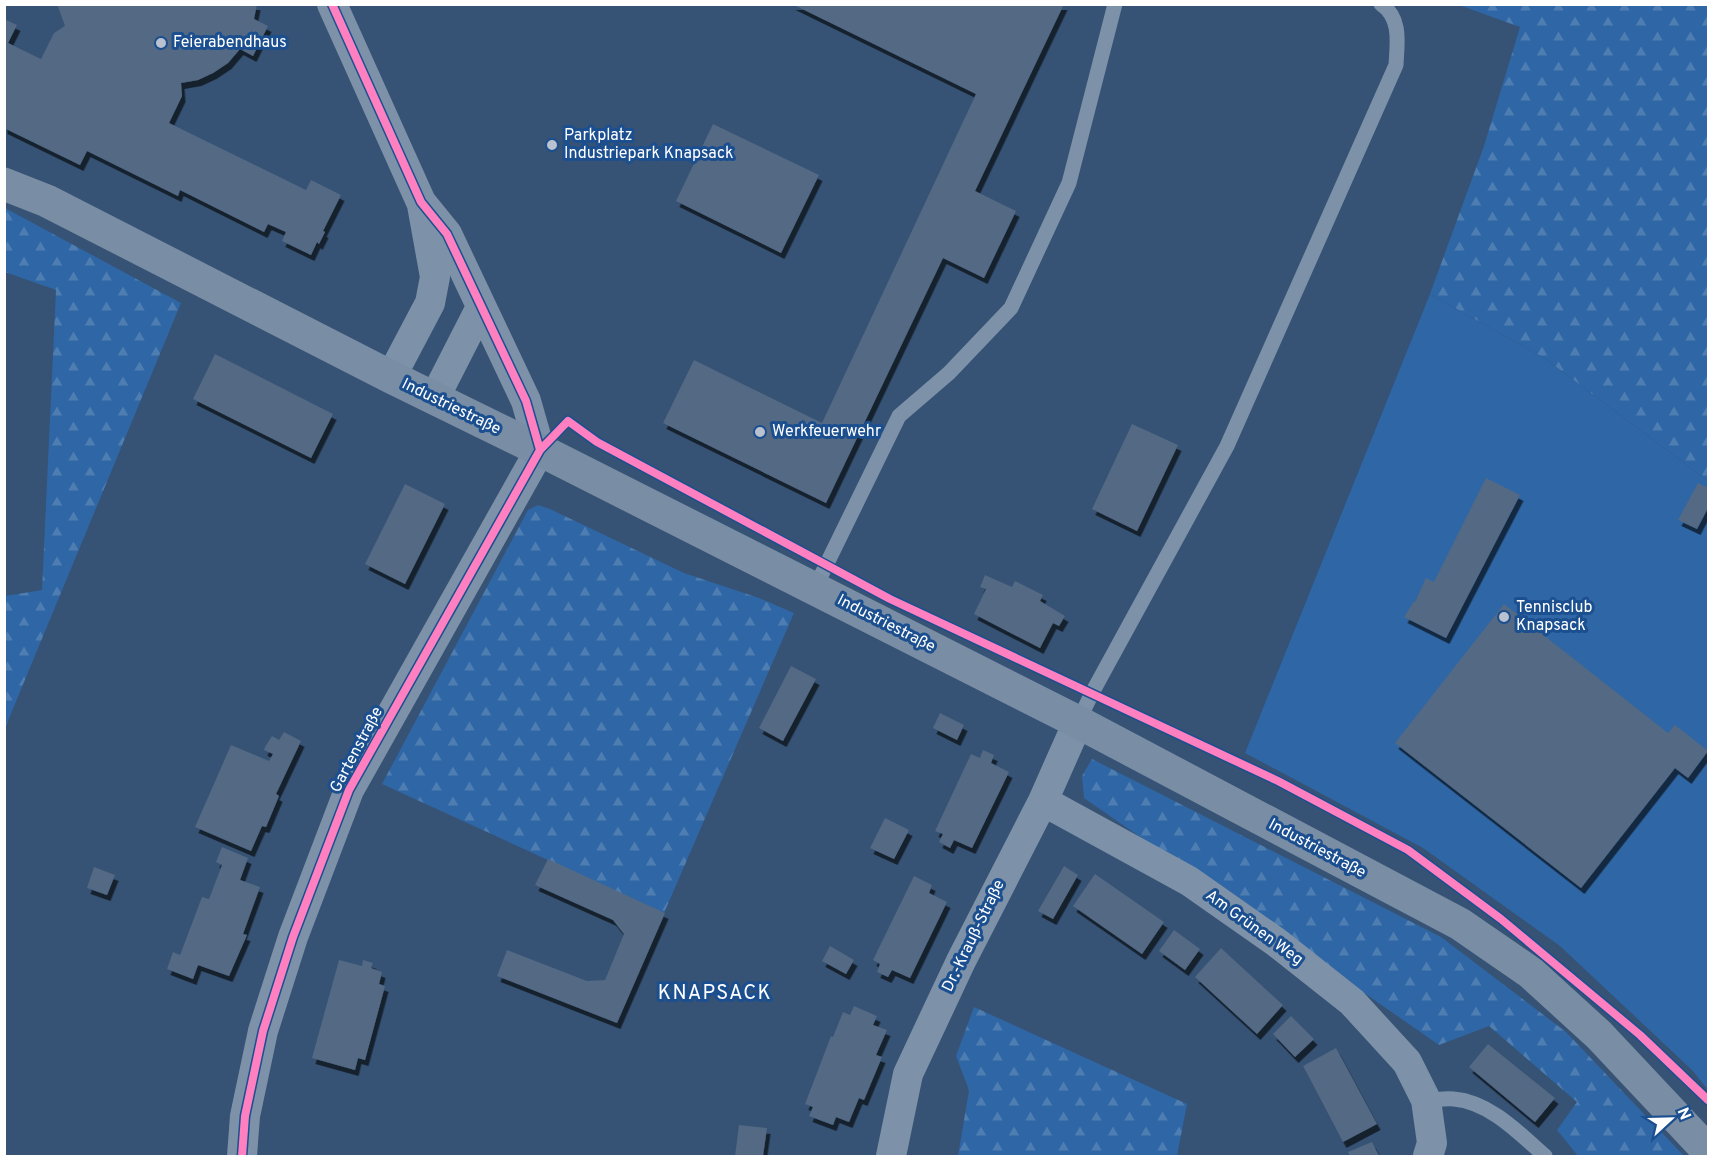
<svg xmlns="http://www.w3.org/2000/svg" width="1713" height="1161" viewBox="0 0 1713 1161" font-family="Overpass,sans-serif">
  <defs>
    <pattern id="forest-firs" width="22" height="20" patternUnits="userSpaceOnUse" patternTransform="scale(1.5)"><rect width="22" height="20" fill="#2f66a5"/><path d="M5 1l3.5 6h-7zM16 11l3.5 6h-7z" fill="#4e7db2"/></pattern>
    <filter id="shadow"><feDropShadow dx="3.5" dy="6" stdDeviation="0" flood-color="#0009"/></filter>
  </defs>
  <rect width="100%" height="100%" fill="#365274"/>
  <path fill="url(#forest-firs)" d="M1459,5H1708V481L1544,358L1430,294L1484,146L1520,27Z
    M5,208L181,303L5,728V596L42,590L56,290L5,272Z
    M538,505L550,509L684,573L759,598L794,613L664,913L382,784L528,510Z
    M1092,759L1441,937L1566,1032L1684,1156H1578L1557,1130L1577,1102L1489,1026L1439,1045L1084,798L1082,776Z
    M974,1007L1187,1104L1177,1156H958L969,1090L956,1056Z"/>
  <path fill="#2f66a5" d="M1430,294L1544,358L1708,481V1090L1693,1071L1560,946L1423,848L1245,753Z"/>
  <path fill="#526984" filter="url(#shadow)" d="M57,4H257L254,19L268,26L253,56L240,49L228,63L213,73L198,80L181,83L182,96L169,123L306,190L311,180L341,195L323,231L325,232L319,244L317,242L311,255L282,241L286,232L268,224L264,232L180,190L178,196L87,151L80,165L4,128V19L17,25L8,43L41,59L54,33L65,26Z
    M792,4H1064L975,191L1016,211L984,278L943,258L826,503L663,423L694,360L822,423L976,94Z
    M713,124L819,175L781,253L676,201Z
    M215,354L333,414L311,458L193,399Z
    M1132,424L1178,445L1137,531L1092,509Z
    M1486,478L1520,495L1446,638L1404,617L1414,601L1415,602L1426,578L1434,582Z
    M1698,483L1708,488V508L1697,529L1678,520Z
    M405,484L445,504L405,584L365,564Z
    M985,575L1012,587L1015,581L1043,595L1040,601L1065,616L1059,626L1053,623L1040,648L974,614L986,589L980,587Z
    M1504,604L1668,733L1675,725L1708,751L1688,778L1675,768L1581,888L1395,743Z
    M791,666L816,679L783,741L759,728Z
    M940,713L964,725L957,740L933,728Z
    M284,732L301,741L276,794L279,796L266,827L262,826L251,851L195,827L231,745L269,761L273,754L264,750L265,747L272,736L279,740Z
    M983,750L994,755L991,763L1009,772L972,848L954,840L950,848L939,842L943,834L935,831L971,754L980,758Z
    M885,818L909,830L894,859L870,848Z
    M222,847L248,858L240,880L260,887L243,934L247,935L229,976L198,965L193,979L167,969L173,952L180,955L202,897L209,899L222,865L216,862Z
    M548,859L665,913L617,1023L497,976L507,950L587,981L605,980L624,934L613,920L535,885Z
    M1064,866L1078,875L1053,919L1038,911Z
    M94,867L115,875L107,895L87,888Z
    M1095,874L1164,922L1142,954L1073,906Z
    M914,876L932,885L929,893L947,902L910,978L892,970L888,977L877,972L880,964L873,960Z
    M1174,930L1200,949L1185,970L1159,951Z
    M830,946L854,960L846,974L822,961Z
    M1221,948L1283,1005L1257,1034L1195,977Z
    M339,960L362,966L363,960L373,963L371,968L382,972L379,984L385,986L365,1060L358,1058L355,1070L312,1058Z
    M854,1006L877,1016L873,1025L887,1030L876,1055L882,1057L864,1100L859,1098L849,1122L836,1117L833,1125L809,1116L813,1107L805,1104L831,1036L833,1037L843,1012L850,1015Z
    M1291,1016L1314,1039L1295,1057L1273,1034Z
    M1488,1044L1555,1098L1535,1122L1469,1067Z
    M1336,1048L1377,1124L1343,1142L1303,1066Z
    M739,1125L767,1128L763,1156H735Z
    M1372,1142L1379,1156H1350L1348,1152Z"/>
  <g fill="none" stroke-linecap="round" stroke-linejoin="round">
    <path stroke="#7d92a8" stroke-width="15" d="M815,588L899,416L949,373L1011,308L1069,183L1115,4
      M1078,722L1092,693L1227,446L1396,65C1397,44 1402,18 1381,4
      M1426,1100C1435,1100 1445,1098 1454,1099C1490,1102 1520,1134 1545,1156"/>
    <path stroke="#7d92a8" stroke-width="30" d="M391,377L430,303L435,277L422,205
      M434,399L481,307
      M1043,801L1189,881L1276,942L1352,1002L1407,1062L1426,1100L1432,1143L1428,1156
      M242,1156L245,1116L263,1031L293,937L349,790L540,450L526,401L447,234L421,202L332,4
      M891,1156L908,1074L961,961L1043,801L1078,722"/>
    <path stroke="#798da4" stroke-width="33" d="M4,184L47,201L391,377L540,450L1078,722L1460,924L1531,973L1599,1035L1708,1151"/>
    <g stroke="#1b4f8f" stroke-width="11">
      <path id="cycleway" d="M332,4L421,202L447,234L526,401L540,450
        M242,1156L245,1116L263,1031L293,937L349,790L540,450L568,421L597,442L890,599L1278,781L1408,850L1501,919L1640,1035L1708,1100"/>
    </g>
    <use href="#cycleway" stroke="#ff80c0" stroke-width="8"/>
  </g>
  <g fill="#b9c2ce" stroke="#1b4f8f" stroke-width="2">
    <circle cx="161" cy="43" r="6"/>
    <circle cx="552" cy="145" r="6"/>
    <circle cx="760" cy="432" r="6"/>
    <circle cx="1504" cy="617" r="6"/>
  </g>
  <g text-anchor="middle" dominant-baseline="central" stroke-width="6" stroke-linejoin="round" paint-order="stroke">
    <g font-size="16" fill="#fff" stroke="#1b4f8f" text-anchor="start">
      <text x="173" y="43">Feierabendhaus</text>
      <text x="564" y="136">Parkplatz<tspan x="564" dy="18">Industriepark Knapsack</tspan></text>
      <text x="772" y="432">Werkfeuerwehr</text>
      <text x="1516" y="608">Tennisclub<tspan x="1516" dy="18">Knapsack</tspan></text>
    </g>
    <g font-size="16" fill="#fff" stroke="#1b4f8f">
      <text transform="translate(451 407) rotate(26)">Industriestraße</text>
      <text transform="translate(886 624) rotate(27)">Industriestraße</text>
      <text transform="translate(357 750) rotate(-62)">Gartenstraße</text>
      <text transform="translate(1317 849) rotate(28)">Industriestraße</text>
      <text transform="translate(1254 928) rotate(36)">Am Grünen Weg</text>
      <text transform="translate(974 936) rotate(-64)">Dr.-Krauß-Straße</text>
    </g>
    <g font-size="20" letter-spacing="1.5" fill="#fff" stroke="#1b4f8f">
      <text x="715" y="994">KNAPSACK</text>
    </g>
  </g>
  <rect width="1713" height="1161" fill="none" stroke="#ffffff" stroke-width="12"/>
  <g transform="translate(1671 1119) rotate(68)" stroke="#1b4f8f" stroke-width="4.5" paint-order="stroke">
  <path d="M0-4.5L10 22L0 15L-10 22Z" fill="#ffffff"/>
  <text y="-9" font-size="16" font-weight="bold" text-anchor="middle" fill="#ffffff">N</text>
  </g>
</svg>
